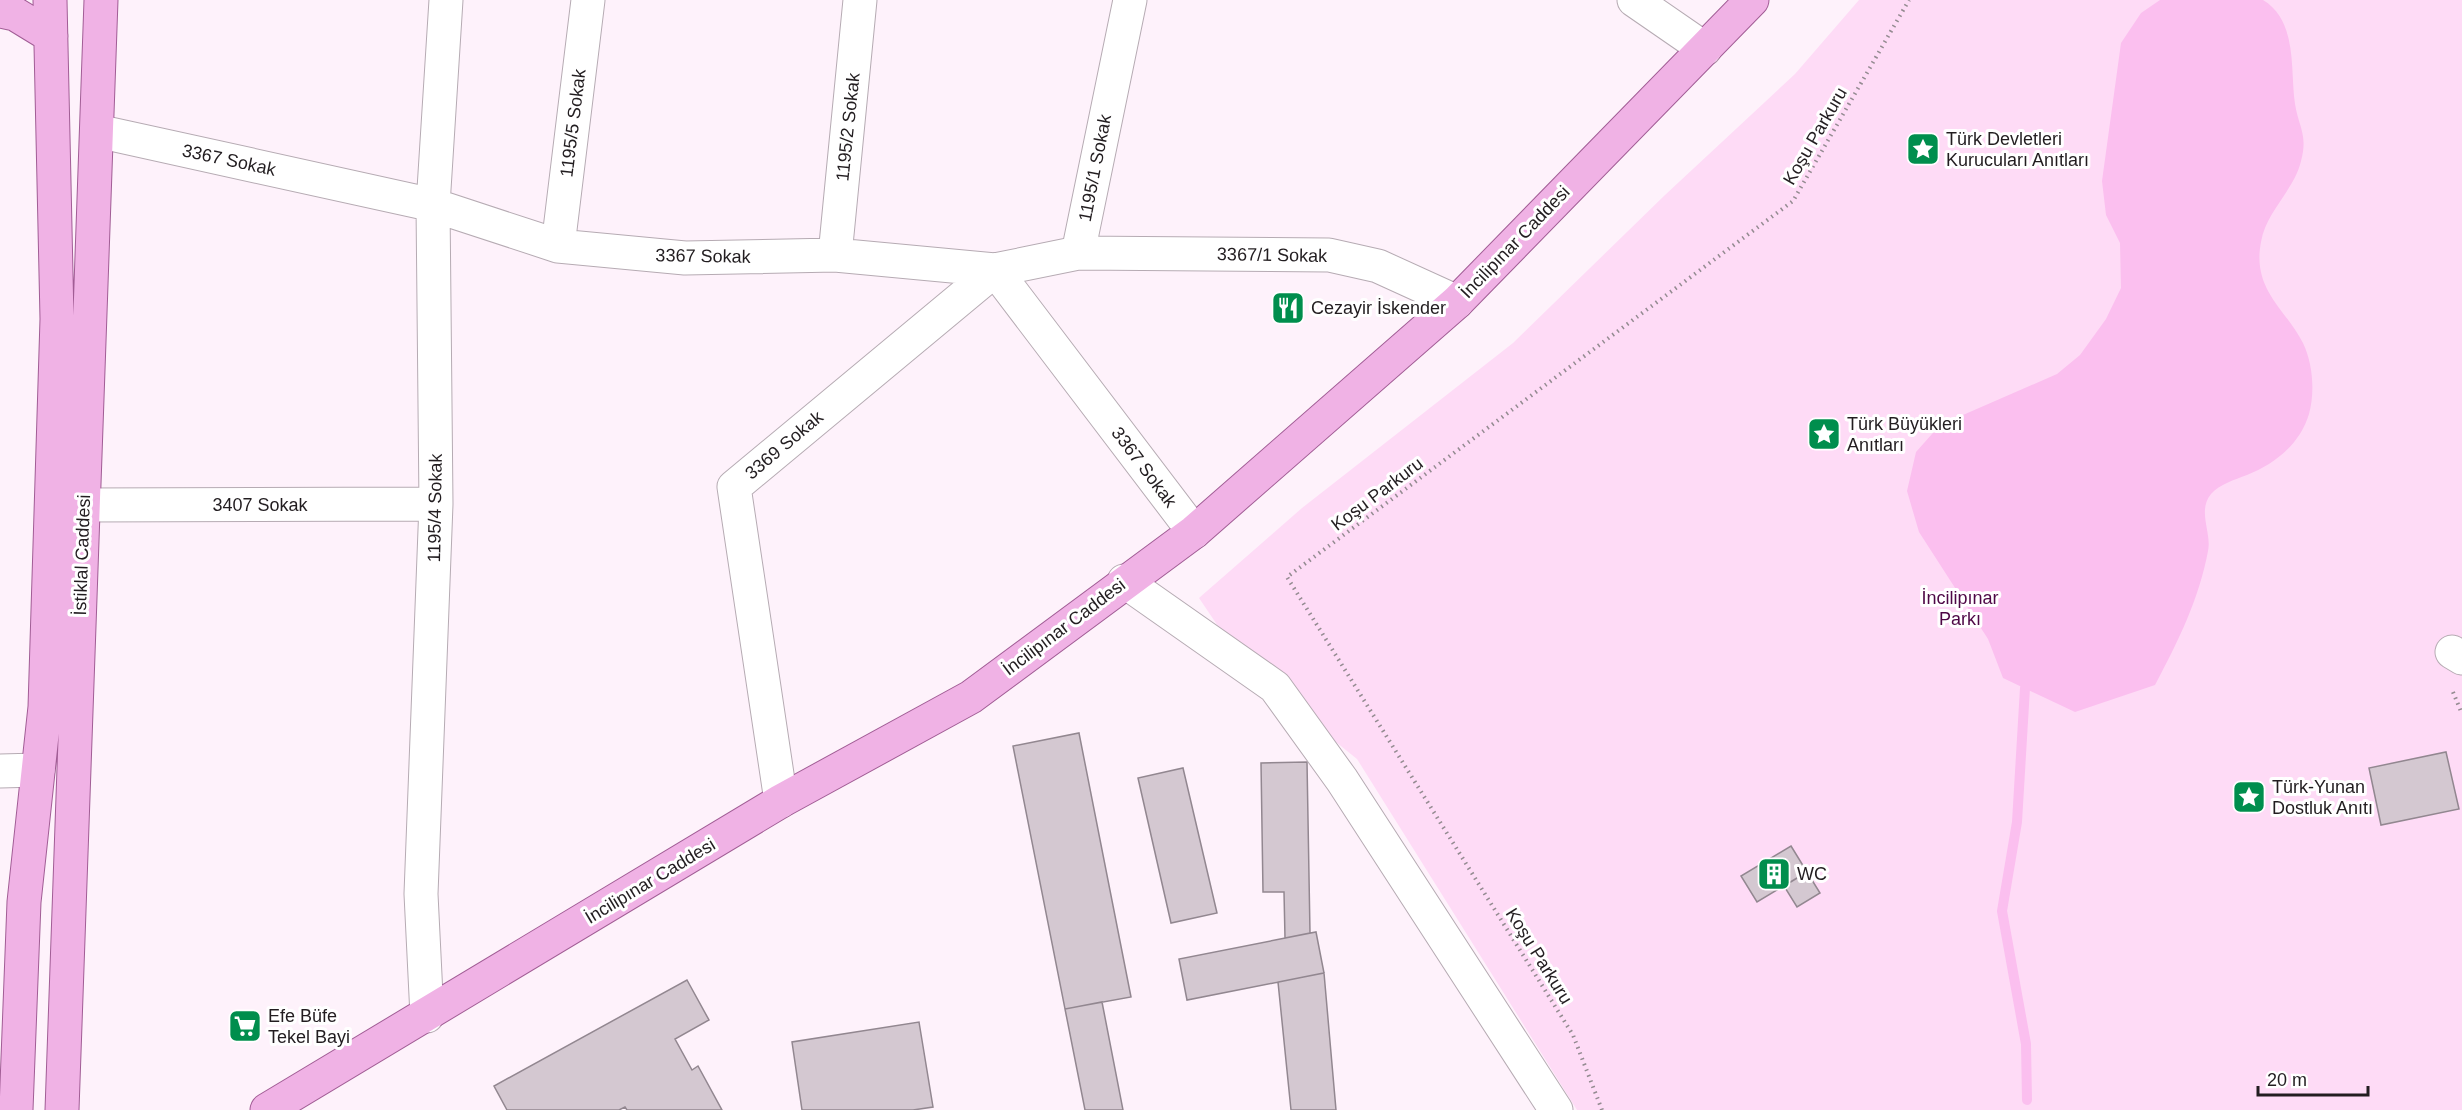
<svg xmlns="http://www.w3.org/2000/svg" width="2462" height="1110" viewBox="0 0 2462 1110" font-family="Arial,sans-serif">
  <rect width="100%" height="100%" fill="#fef2fb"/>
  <path fill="#fedbf6" d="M1859,0H2462V1110H1577L1357,759L1249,672L1199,598L1302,508L1513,343L1665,195L1795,74Z"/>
  <path fill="#fbbfef" d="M2160,0H2263C2298,21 2290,70 2295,104C2299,128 2308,135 2301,161C2294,191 2266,211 2261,242C2252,289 2284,307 2303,343C2313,364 2315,392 2309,414C2300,444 2275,464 2247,475C2234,480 2220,484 2211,494C2197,511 2212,533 2208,551C2199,599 2178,642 2155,685L2075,712L2003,678L1988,639L1919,532L1907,491L1916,452L1940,425L2057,374L2080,355L2106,319L2121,288L2120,243L2106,215L2102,181L2121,43L2141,13Z"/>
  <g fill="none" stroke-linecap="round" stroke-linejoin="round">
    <path stroke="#fbbfef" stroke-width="10" d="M2025,688L2017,822L2002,911L2026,1044L2027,1100"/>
  </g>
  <path fill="#d4c8d1" stroke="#928790" stroke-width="1.5" d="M1079,733L1131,997L1065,1009L1013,746Z
    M2446,752L2459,809L2381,825L2369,768Z
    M1307,762L1310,933L1285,938L1284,892H1263L1261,763Z
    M1183,768L1217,913L1171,923L1138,778Z
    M1791,846L1807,872L1757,902L1741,876Z
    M1807,872L1820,893L1797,907L1784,886Z
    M1316,932L1324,973L1187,1000L1179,959Z
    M1324,973L1336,1110H1291L1278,982Z
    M687,980L709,1020L675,1039L692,1070L698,1066L722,1110H627L625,1107L619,1110H507L494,1086Z
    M1102,1002L1123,1110H1085L1065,1009Z
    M919,1022L933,1107L913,1110H802L792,1042Z"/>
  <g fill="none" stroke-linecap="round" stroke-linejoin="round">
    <g stroke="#b6abb3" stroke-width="35">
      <path id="minor" d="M1634,0L1705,49
        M97,131L433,205L558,246L685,258L835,255L995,270L1194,532
        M558,246L588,0
        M1078,253L1329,255L1378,266L1457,302
        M835,255L860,0
        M83,505L436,504
        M1124,581L1275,687L1342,780L1556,1110
        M2452,652L2462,658
        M0,771L38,770
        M781,801L734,487L995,270L1078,253L1130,0
        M427,1016L421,894L436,504L433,205L446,0"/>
    </g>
    <g stroke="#a15d95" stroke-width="35">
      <path id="major" d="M0,11L15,14L51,36
        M16,1110L24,902L45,707L57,319L50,0
        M62,1110L101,0
        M267,1110L781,801L971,697L1194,532L1457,302L1752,0"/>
    </g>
    <path stroke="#948b91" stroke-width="4" stroke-dasharray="1.5 4.5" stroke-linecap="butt" d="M2453,692L2462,714
      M1602,1110L1573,1035L1287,577L1793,201L1909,0"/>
    <use href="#minor" stroke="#fff" stroke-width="33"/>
    <use href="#major" stroke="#f0b2e5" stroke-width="33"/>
  </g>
  <defs>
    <g id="sight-square" transform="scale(1.725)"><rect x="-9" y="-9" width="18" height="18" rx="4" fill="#008e4d" stroke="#fff"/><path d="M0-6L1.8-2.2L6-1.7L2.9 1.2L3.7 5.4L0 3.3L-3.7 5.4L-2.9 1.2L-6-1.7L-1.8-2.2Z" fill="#fff"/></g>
    <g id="restaurant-square" transform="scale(1.725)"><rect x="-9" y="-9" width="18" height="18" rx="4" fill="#008e4d" stroke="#fff"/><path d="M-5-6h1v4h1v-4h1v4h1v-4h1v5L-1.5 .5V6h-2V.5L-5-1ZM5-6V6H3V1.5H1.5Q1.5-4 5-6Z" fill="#fff"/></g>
    <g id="building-square" transform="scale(1.725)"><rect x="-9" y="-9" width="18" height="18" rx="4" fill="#008e4d" stroke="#fff"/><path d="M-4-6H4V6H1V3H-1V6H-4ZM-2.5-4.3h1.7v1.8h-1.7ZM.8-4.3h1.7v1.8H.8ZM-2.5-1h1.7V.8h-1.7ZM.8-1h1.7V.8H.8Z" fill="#fff"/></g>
    <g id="supermarket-square" transform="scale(1.725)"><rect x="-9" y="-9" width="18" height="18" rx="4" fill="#008e4d" stroke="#fff"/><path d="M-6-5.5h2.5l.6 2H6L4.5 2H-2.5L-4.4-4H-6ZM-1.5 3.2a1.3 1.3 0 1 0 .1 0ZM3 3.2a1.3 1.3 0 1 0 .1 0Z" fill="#fff"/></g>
  </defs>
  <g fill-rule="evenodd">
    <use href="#sight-square" x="1923" y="149"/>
    <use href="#restaurant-square" x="1288" y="308"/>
    <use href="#sight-square" x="1824" y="434"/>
    <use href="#sight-square" x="2249" y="797"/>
    <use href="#building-square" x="1774" y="874"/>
    <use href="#supermarket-square" x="245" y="1026"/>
  </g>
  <g text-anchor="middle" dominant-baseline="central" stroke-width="6" stroke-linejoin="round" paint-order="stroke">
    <g font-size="18" fill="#221d20" stroke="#fff">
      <text transform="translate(573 123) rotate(-83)">1195/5 Sokak</text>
      <text transform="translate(848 127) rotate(-84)">1195/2 Sokak</text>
      <text transform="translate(1815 136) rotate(-60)">Koşu Parkuru</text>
      <text transform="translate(229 160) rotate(12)">3367 Sokak</text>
      <text transform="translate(1095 168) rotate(-79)">1195/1 Sokak</text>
      <text transform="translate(1515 242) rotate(-46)">İncilipınar Caddesi</text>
      <text transform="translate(1272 255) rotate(1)">3367/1 Sokak</text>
      <text transform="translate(703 256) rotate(1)">3367 Sokak</text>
      <text transform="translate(784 445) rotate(-40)">3369 Sokak</text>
      <text transform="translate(1144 467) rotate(53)">3367 Sokak</text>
      <text transform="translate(1377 494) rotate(-37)">Koşu Parkuru</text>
      <text x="260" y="505">3407 Sokak</text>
      <text transform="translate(435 508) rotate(-89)">1195/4 Sokak</text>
      <text transform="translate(82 555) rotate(-88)">İstiklal Caddesi</text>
      <text transform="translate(1064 627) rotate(-37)">İncilipınar Caddesi</text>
      <text transform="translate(650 881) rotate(-31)">İncilipınar Caddesi</text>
      <text transform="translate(1539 956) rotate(58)">Koşu Parkuru</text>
    </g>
    <g font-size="18" fill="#221d20" stroke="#fff" text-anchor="start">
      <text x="1946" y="139">Türk Devletleri<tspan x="1946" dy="21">Kurucuları Anıtları</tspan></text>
      <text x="1311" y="308">Cezayir İskender</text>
      <text x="1847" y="424">Türk Büyükleri<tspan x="1847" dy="21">Anıtları</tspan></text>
      <text x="2272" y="787">Türk-Yunan<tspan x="2272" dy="21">Dostluk Anıtı</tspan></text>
      <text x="1797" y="874">WC</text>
      <text x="268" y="1016">Efe Büfe<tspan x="268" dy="21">Tekel Bayi</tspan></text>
    </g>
    <g font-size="18" fill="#4e0746" stroke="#fff">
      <text x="1960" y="598">İncilipınar<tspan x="1960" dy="21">Parkı</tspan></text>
    </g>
  </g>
  <path d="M2258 1086v9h110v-9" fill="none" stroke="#221d20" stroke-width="3"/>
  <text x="2267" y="1086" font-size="18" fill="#221d20" stroke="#ffffff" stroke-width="4.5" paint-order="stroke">20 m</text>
</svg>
